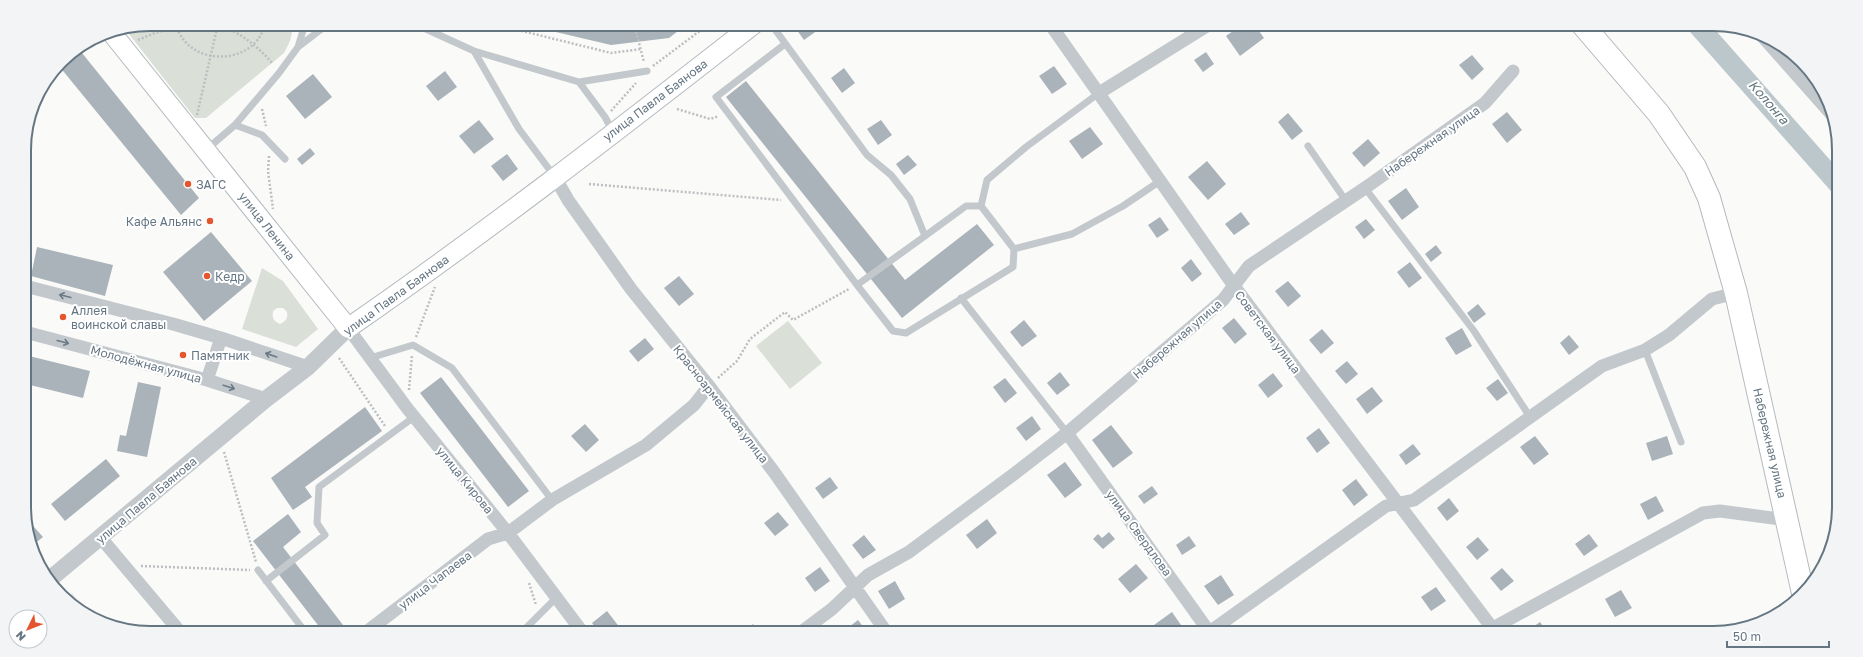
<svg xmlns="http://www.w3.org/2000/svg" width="1863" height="657" viewBox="0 0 1863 657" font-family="'Golos Text',sans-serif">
  <rect width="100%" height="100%" fill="#fafaf8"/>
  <path fill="#e8e9e9" d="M72,593L87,611L67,598Z"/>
  <path fill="#dadfd7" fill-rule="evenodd" d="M150,24H294L290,41L284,53L206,118H195L125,29Z
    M262,268L283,281L318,329L296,347L242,329ZM277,308H283L287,312C288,319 286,321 280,324C273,321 272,318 273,311Z
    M788,321L822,363L790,389L756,346Z"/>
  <path fill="#bbc7cb" d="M1683,24H1710L1838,169V199Z"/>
  <path fill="#aab3b9" d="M687,24L669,38L611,45L526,25Z
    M796,24H813L818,30L804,40L794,26Z
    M1253,24H1254L1264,38L1240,56L1226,36L1240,26L1243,31Z
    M78,48L199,198L181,215L59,66L67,55Z
    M1206,52L1214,64L1203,72L1194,60Z
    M1472,55L1484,69L1472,80L1459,65Z
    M1054,66L1067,84L1052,94L1039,76Z
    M844,68L855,83L842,93L831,78Z
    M445,71L457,87L438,101L426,86Z
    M313,74L332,97L305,119L286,96Z
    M746,81L905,280L977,224L994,245L902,318L726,97Z
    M1507,112L1522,130L1507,143L1492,124Z
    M1288,113L1303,131L1292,140L1278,122Z
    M479,120L494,139L474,154L459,136Z
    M881,120L892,135L878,145L867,129Z
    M1090,127L1103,144L1082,159L1069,141Z
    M1368,139L1380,153L1364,167L1352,153Z
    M310,148L315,154L302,165L297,159Z
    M507,154L518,169L503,181L491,166Z
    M908,155L917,165L904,175L896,164Z
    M1207,161L1226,184L1208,200L1188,177Z
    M1406,188L1419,207L1402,220L1388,201Z
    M1241,212L1250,224L1234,235L1225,224Z
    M1160,217L1169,230L1157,238L1148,225Z
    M1366,219L1375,230L1364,239L1355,227Z
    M211,232L252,281L204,321L163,272Z
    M1436,245L1442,253L1431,262L1425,254Z
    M37,247L113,265L105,296L31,276Z
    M1191,259L1202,274L1192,282L1181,268Z
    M1410,262L1422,278L1409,288L1397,272Z
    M679,276L694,294L679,306L664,288Z
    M1288,281L1301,296L1288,307L1275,291Z
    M1478,304L1486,314L1474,323L1467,313Z
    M1234,318L1247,334L1235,344L1222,328Z
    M1024,320L1037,336L1022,347L1010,332Z
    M1462,328L1472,346L1456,355L1445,338Z
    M1322,329L1334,343L1321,354L1309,340Z
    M1569,335L1579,347L1569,355L1560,343Z
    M645,338L654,349L638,362L629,351Z
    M25,355L90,371L83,398L26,384Z
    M1347,361L1358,374L1346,384L1335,371Z
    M1060,372L1070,385L1057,395L1047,383Z
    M1273,373L1283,386L1268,398L1258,385Z
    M441,377L529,491L508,507L420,393Z
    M1005,378L1017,393L1005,403L993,387Z
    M1498,379L1508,393L1497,401L1486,388Z
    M138,382L161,387L147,457L117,451L120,435L126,436Z
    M1372,387L1383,401L1367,414L1356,399Z
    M365,407L382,431L305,487L312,497L293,510L271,478Z
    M1032,416L1041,429L1026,441L1016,428Z
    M585,424L599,440L586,452L571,436Z
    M1111,425L1133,453L1113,468L1092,440Z
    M1319,428L1330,443L1317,453L1306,438Z
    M1535,436L1549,454L1534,465L1520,447Z
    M1667,436L1673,454L1652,461L1646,443Z
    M1413,444L1421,454L1406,465L1399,455Z
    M106,459L120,476L65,521L51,504Z
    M1065,462L1082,485L1065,498L1047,475Z
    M830,477L838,488L823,499L815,488Z
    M1356,479L1368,495L1354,506L1342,490Z
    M1152,486L1158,494L1144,504L1138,496Z
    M1656,496L1664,511L1648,520L1640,504Z
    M1449,498L1459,511L1447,521L1437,508Z
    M778,512L789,525L775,536L764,523Z
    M288,514L301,532L283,547L343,625L333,633H324L253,541Z
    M26,518L43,537L33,545L26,531Z
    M987,519L997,533L977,549L966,535Z
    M1109,532L1115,539L1103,549L1093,539L1098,534L1102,538Z
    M1589,534L1598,546L1584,556L1575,544Z
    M864,535L876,550L863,559L852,545Z
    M1189,536L1196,546L1182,555L1176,545Z
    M1478,537L1489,550L1477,560L1466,547Z
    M1136,564L1148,578L1130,593L1118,579Z
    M820,567L830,581L815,592L805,578Z
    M1502,568L1514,581L1501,591L1490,578Z
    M1221,575L1234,595L1218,605L1204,586Z
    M895,581L905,599L889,609L878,591Z
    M1436,587L1446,601L1431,611L1421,597Z
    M1621,590L1632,608L1615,617L1605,599Z
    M607,611L624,633H599L592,623Z
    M1172,612L1183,628L1176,633H1160L1154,625Z
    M858,620L868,633H853L849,627Z
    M1540,622L1548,633H1533L1530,629Z
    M753,624L760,633H742Z
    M1255,627L1260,633H1249Z
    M1648,628L1651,633H1640Z"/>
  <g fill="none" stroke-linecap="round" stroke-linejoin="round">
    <g stroke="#b3babf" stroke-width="21">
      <path id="secondary" d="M111,32L348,328C487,232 621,128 754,24"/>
    </g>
    <g stroke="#b4b9bd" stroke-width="24">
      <path id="trunk" d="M1582,24L1659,114L1695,167L1709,198L1736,293L1803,593"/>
    </g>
    <path stroke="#bbbfc2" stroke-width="2.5" stroke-dasharray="2 2" stroke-linecap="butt" d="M176,24C187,68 255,67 265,24
      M219,24C240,33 258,46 273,64
      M494,24L611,53L641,49
      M634,24L644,62
      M228,28L238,24
      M138,40L155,33L187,24
      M653,66L709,24
      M262,109L266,126
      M677,109L710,119L719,116
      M611,111L636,83
      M197,115L218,24
      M269,156L268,171L273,209
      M589,184L781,200
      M416,337L435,287
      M339,358L385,426
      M718,378L737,361L750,339L785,312L793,320L849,289
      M409,390L412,355
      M224,452L256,562
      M141,566L250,570
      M529,583L536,605"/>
    <path stroke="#c3c8cc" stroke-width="7" d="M415,24L474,51L519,129L555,177
      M771,24L867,155L891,175L910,199L925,236L857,285
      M785,44L716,97L857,285L893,331L906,333L1013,267L1014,249L981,206
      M298,47L328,24
      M474,51L579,82L605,117L613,132
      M579,82L647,71
      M235,125L279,73L298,47L305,24
      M1308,146L1346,201
      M207,149L235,125L262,135L285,159
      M1365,188L1474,331L1530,417
      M981,206L987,180L1026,147L1099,93
      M925,236L966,206H981
      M1014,249L1072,234L1123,206L1160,181
      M961,298L1067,433
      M1645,350L1681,442
      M370,358L413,345L452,368L552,500
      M258,570L306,633
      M266,581L325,535L317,523L319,487L414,417
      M521,633L556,598"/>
    <path stroke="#c3c8cc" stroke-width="13" d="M1050,24L1234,286L1496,633
      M1762,36L1832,115
      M1099,93L1210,24
      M555,177L568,200L631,289L709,386L774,472L887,633
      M25,286L173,324L221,338L308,367
      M348,328L407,408L508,533L583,633
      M25,332L207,380L266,399
      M207,380L221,338
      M1067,433L1210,633
      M101,538L181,633
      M1493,628L1703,513L1720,511L1787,520
      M365,633L488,539L508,533L552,500L646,445L694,405L709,386
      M800,633L832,609L868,575L909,552L1014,474L1067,433L1223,300L1249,266L1365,188L1485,103L1513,71
      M1208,633L1386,506L1414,500L1602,366L1645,350L1669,335L1712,299L1736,293"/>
    <path stroke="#c3c8cc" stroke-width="17" d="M50,579L266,399L308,367L348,328"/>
    <use href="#secondary" stroke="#fff" stroke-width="19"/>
    <use href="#trunk" stroke="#fff" stroke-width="22"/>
  </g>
  <defs><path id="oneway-shaft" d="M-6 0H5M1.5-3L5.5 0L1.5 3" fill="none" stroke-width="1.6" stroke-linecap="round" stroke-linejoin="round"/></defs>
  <g stroke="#6a7a87">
    <use href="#oneway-shaft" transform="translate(65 296) rotate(-166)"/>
    <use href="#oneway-shaft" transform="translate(63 342) rotate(15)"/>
    <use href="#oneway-shaft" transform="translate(271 355) rotate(-161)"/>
    <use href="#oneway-shaft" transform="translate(229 387) rotate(18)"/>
  </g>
  <g fill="#e4572e" stroke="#fff" stroke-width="1.5">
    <circle cx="188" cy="184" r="4"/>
    <circle cx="210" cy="221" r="4"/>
    <circle cx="207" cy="276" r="4"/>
    <circle cx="63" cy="317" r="4"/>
    <circle cx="183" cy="355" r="4"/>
  </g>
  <g text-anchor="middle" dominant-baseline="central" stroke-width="4" stroke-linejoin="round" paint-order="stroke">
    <g font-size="12" fill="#657683" stroke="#fff">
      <text transform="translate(655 100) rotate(-37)">улица Павла Баянова</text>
      <text transform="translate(1432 141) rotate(-35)">Набережная улица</text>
      <text transform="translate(267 226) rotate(52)">улица Ленина</text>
      <text transform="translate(396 295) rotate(-36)">улица Павла Баянова</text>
      <text transform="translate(1268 332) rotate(53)">Советская улица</text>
      <text transform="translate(1177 339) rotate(-41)">Набережная улица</text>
      <text transform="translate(146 364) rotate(15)">Молодёжная улица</text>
      <text transform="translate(721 404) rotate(52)">Красноармейская улица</text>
      <text transform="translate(1770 443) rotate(77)">Набережная улица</text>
      <text transform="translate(465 480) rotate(51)">улица Кирова</text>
      <text transform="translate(146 500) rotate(-40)">улица Павла Баянова</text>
      <text transform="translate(1139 533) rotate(54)">улица Свердлова</text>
      <text transform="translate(435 580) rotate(-37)">улица Чапаева</text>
    </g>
    <g font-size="12" fill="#657683" stroke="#fff" text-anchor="start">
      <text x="196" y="184">ЗАГС</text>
      <text x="202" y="221" text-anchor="end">Кафе Альянс</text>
      <text x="215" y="276">Кедр</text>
      <text x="71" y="310">Аллея<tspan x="71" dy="14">воинской славы</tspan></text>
      <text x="191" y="355">Памятник</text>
    </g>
    <g font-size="13" font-style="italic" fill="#60757c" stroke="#fff">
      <text transform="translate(1769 102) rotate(49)">Колонга</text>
    </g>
  </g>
  <path d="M0 0H1863V657H0ZM150 31H1713A119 119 0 0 1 1832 150V507A119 119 0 0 1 1713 626H150A119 119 0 0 1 31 507V150A119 119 0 0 1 150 31Z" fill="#f3f4f5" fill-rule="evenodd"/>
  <path fill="none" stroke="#657683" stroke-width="2" d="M150 31H1713A119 119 0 0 1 1832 150V507A119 119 0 0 1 1713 626H150A119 119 0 0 1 31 507V150A119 119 0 0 1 150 31Z"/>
  <g transform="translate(28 629) rotate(227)"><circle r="19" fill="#ffffff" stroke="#c1c8cd"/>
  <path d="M0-3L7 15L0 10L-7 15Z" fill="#e4572e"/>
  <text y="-6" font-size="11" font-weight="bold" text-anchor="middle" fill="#657683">N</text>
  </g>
  <path d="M1727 641v6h102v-6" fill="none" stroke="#657683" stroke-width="2"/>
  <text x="1733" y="641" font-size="12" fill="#657683" stroke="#ffffff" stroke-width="3" paint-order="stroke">50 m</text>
</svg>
